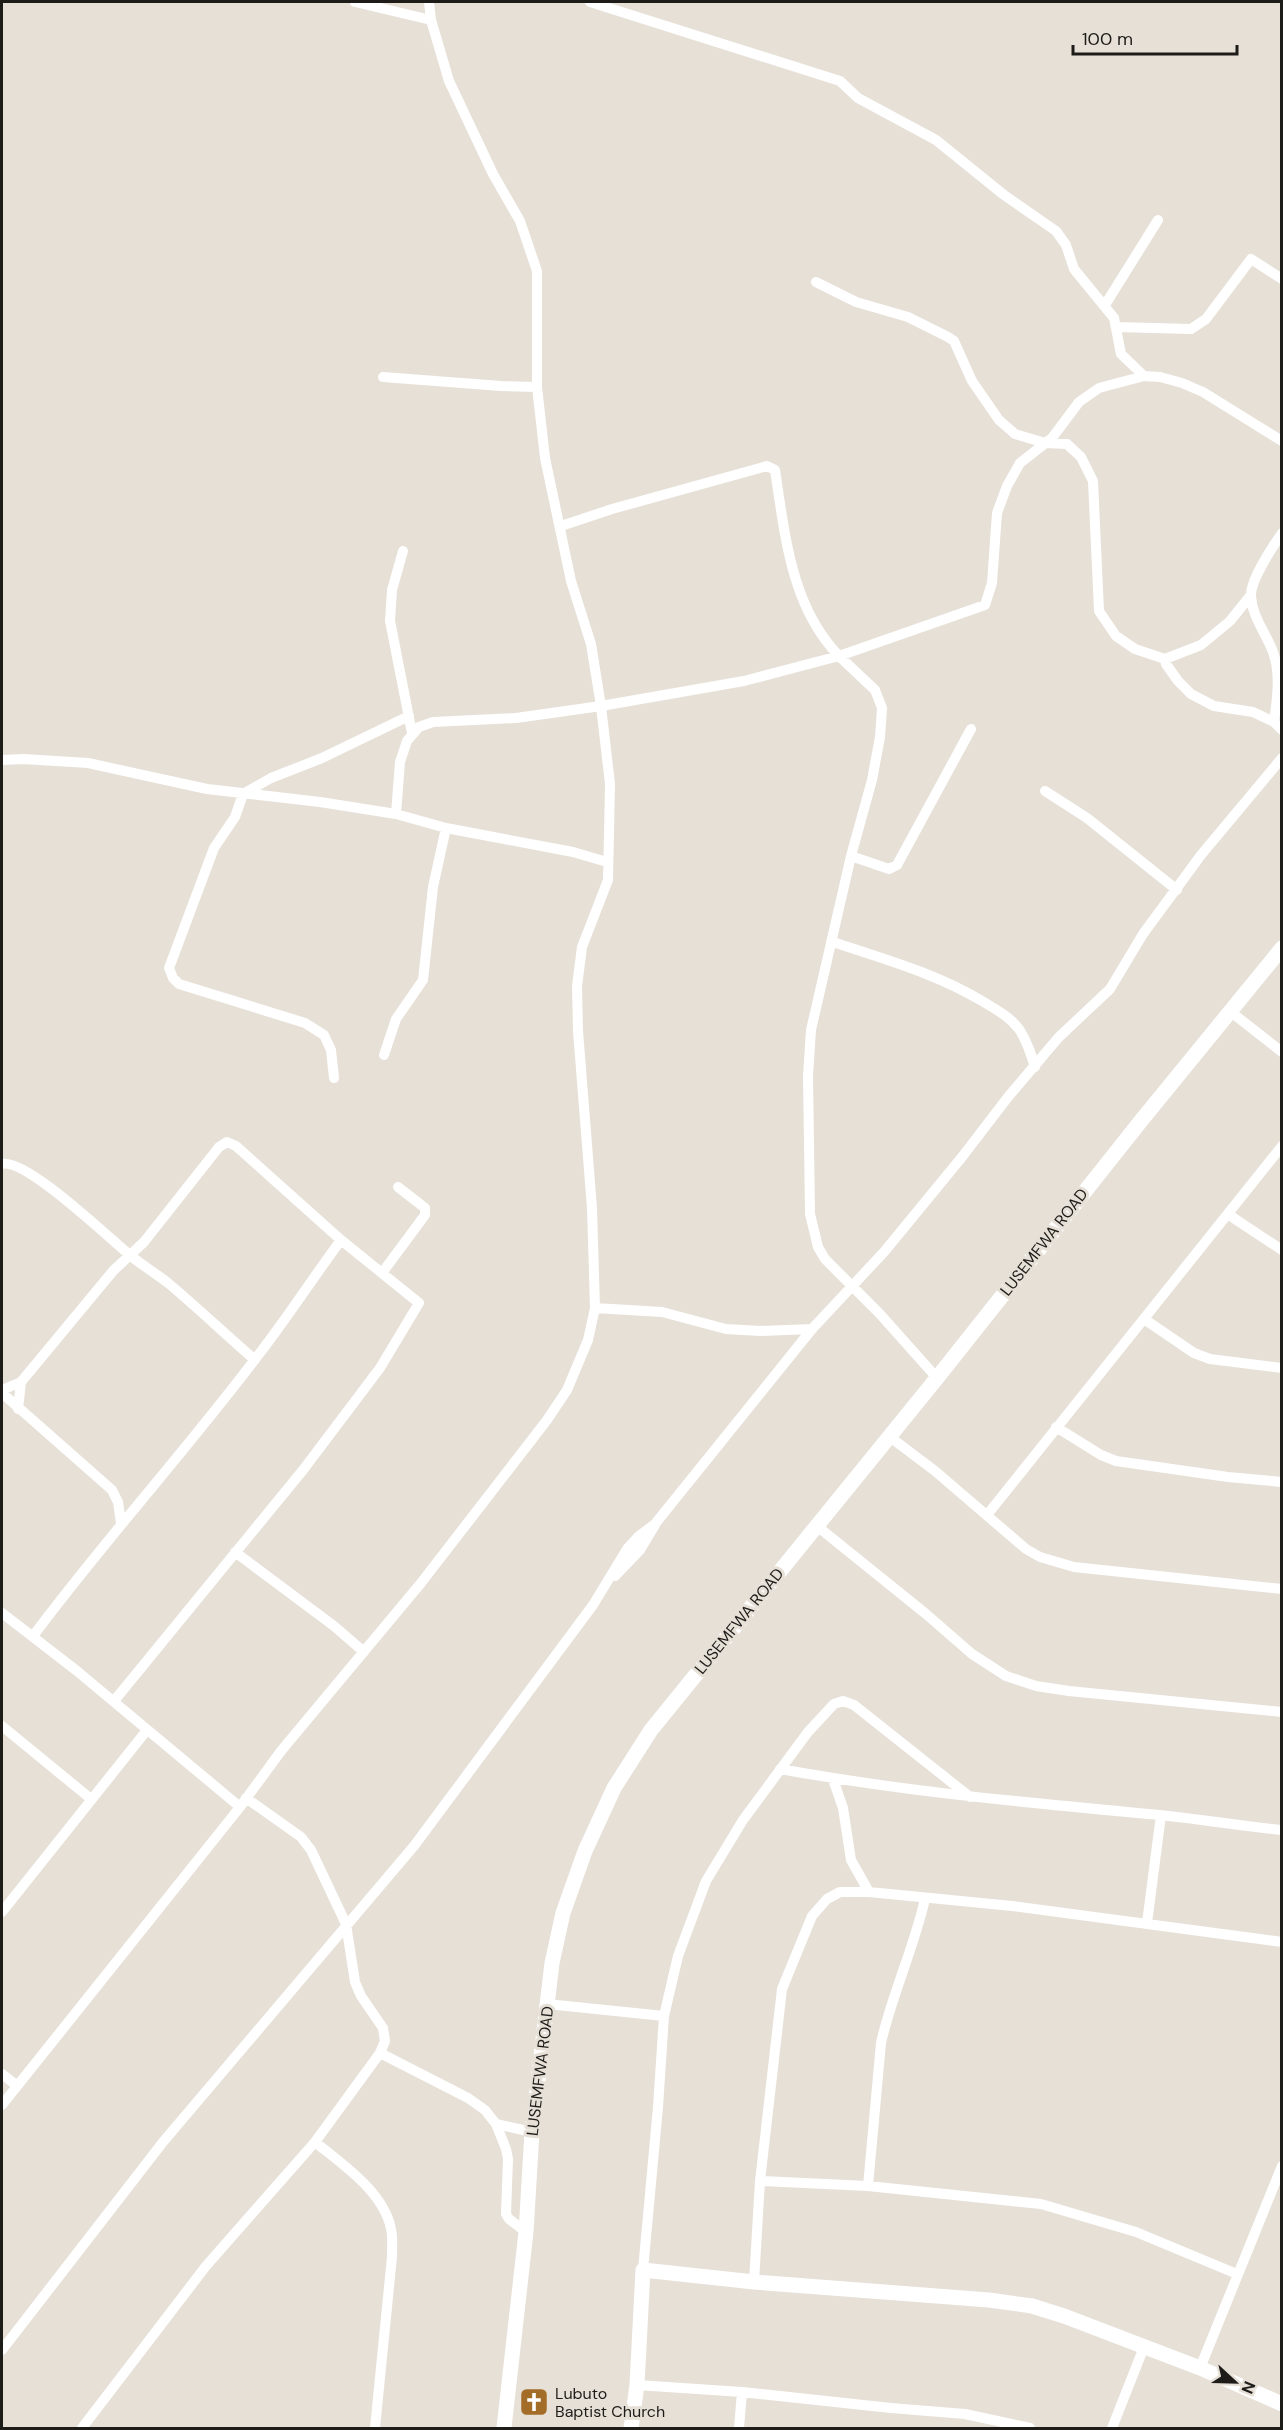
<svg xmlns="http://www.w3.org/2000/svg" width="1283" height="2430" viewBox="0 0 1283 2430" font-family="'DM Sans',sans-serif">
  <rect width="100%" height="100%" fill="#e6e0d7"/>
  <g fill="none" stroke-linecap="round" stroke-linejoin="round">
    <path stroke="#fff" stroke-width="10" d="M355,2L431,20
      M590,2L840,81L858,98L936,140L1004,195L1056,231L1066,245L1074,269L1114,318L1121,354L1144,376
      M816,282L856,302L908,317L948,337L954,341L972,381L999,420L1015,434L1045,443L1067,444L1081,457L1093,481L1099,611L1116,636L1135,649L1165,659L1201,645L1230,621L1251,595
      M1105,305L1158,220
      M1116,327L1191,329L1206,319L1251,259L1282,279
      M383,377L501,386L537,387
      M561,526L612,509L767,466L775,470C785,535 791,607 839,656L985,605L992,583L997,513L1007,486L1020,463L1052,438L1079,402L1099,388L1144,376L1160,377L1182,383L1203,392L1282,441
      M1282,533C1273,546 1250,581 1251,596C1252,617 1266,633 1273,652C1281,674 1277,700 1274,722L1282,730
      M403,551L392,590L390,621L412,733
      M1165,659L1166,664L1178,681L1191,694L1214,706L1253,712L1274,722
      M2,760L23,759L88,763L207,789L320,802L396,814L446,828L573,852L607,862
      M1045,791L1087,818L1177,890
      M396,814L400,762L407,741L419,727L433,722L516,718L601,706L591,644L571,581L545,458L537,387V271L520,221L493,174L449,81L431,20L429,2
      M851,856L889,869L897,865L971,729
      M833,942C884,959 935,973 982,1001C995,1009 1009,1016 1019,1029C1027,1041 1031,1054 1035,1067
      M1231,1012L1282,1052
      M384,1055L396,1019L423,980L433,887L446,828
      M334,1078L331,1050L324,1035L305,1023L179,984L173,978L169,968L214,848L235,817L243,794L271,778L322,758L409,716
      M2,1164C25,1157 110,1239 131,1256C143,1266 157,1274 168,1283C198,1308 226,1335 255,1360
      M1229,1215L1282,1250
      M382,1273L425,1215V1208L398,1187
      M595,1308L662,1312L726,1329L760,1331L812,1329
      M1144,1319L1194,1353L1210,1359L1282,1368
      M2,1390L21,1382L113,1271L144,1242L219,1147L227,1142L236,1146L341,1240L419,1303L380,1368L303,1470L114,1701
      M2,1393L112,1490L118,1502L121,1523
      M18,1409L21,1382
      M1056,1427L1101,1455L1116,1461L1228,1477L1282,1482
      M890,1437L935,1471L1026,1549L1040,1557L1074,1567L1282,1589
      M987,1515L1282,1146
      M817,1526L926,1614L972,1654L1006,1676L1036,1686L1069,1691L1282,1712
      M235,1552L334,1626L364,1652
      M615,1576L640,1550L655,1525
      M2,1613L77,1671L240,1807
      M33,1636C104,1541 184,1453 256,1358C286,1320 312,1279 341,1240
      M2,1726L91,1799
      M780,1769C906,1792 1032,1803 1159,1815C1200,1819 1241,1826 1282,1830
      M833,1779L843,1808L851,1860L869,1892
      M2,1912L147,1730
      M1147,1923L1161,1815
      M547,2004L664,2016
      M380,2053L468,2098L485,2110L496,2124L532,2132
      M2,2074L16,2085
      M2,2105L240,1807L281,1751L421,1583L547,1420L567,1390L588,1340L595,1308L592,1208L578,1031L577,986L582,947L608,880L610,784L601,706L744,681L839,656L875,690L882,708L880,737L872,780L851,856L811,1030L808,1076L810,1214L818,1247L825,1259L879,1313L937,1378
      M496,2124L506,2149L508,2159L506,2214L509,2219L526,2232
      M315,2142C342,2164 384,2192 391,2229C393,2238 392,2248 392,2257L375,2428
      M760,2181L868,2186L1041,2204L1136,2232L1237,2274
      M868,2186L881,2043C892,1994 914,1948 925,1899
      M643,2270L658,2107L664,2016L678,1956L706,1881L743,1820L808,1732L834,1704L843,1701L854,1705L970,1797
      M754,2282L760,2181L782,1989L812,1916L827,1899L840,1892H869L1012,1906L1282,1942
      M2,2350L163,2142L414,1846L593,1605L627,1549L639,1536L655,1524L812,1329L884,1252L962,1157L1008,1097L1059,1037L1110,989L1143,934L1201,855L1282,758
      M1200,2368L1282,2166
      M637,2385L742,2392L891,2408L965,2414L1030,2428
      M82,2428L206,2266L315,2142L380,2053L385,2041L383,2028L361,1996L355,1982L346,1924L311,1850L301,1837L246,1798
      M739,2428L742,2392
      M1112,2428L1144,2347"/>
    <path stroke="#fff" stroke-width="15" d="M504,2428L526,2232L532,2132L552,1963L563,1913L585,1851L614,1788L651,1730L937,1378L1140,1122L1282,948
      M631,2428L637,2385L643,2270L754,2282L989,2300L1032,2306L1064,2316L1200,2368L1282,2404"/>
  </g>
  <defs>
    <g id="church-square" transform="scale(1.5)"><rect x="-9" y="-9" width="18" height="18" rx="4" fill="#a36d27" stroke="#e6e0d7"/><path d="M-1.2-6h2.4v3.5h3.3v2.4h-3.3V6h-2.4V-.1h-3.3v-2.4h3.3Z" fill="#fff"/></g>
  </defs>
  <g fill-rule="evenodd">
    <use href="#church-square" x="534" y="2402"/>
  </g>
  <g text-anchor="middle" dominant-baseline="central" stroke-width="6" stroke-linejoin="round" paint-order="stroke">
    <g font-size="16" fill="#1e1c19" stroke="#e6e0d7">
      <text transform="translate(1044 1242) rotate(-52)">LUSEMFWA ROAD</text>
      <text transform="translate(739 1621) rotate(-51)">LUSEMFWA ROAD</text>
      <text transform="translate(540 2071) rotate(-83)">LUSEMFWA ROAD</text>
    </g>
    <g font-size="16" fill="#1e1c19" stroke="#e6e0d7" text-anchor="start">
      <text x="555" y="2393">Lubuto<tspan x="555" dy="18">Baptist Church</tspan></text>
    </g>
  </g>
  <rect width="1283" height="2430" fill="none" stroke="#1e1c19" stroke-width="6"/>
  <g transform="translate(1235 2382) rotate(112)" stroke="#e6e0d7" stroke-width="4.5" paint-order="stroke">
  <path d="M0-4.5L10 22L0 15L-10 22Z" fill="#1e1c19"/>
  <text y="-9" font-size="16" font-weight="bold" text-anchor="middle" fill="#1e1c19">N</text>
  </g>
  <path d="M1073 45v9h164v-9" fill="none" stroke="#1e1c19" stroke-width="3"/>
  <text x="1082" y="45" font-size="18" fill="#1e1c19" stroke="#e6e0d7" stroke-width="4.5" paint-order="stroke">100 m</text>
</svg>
